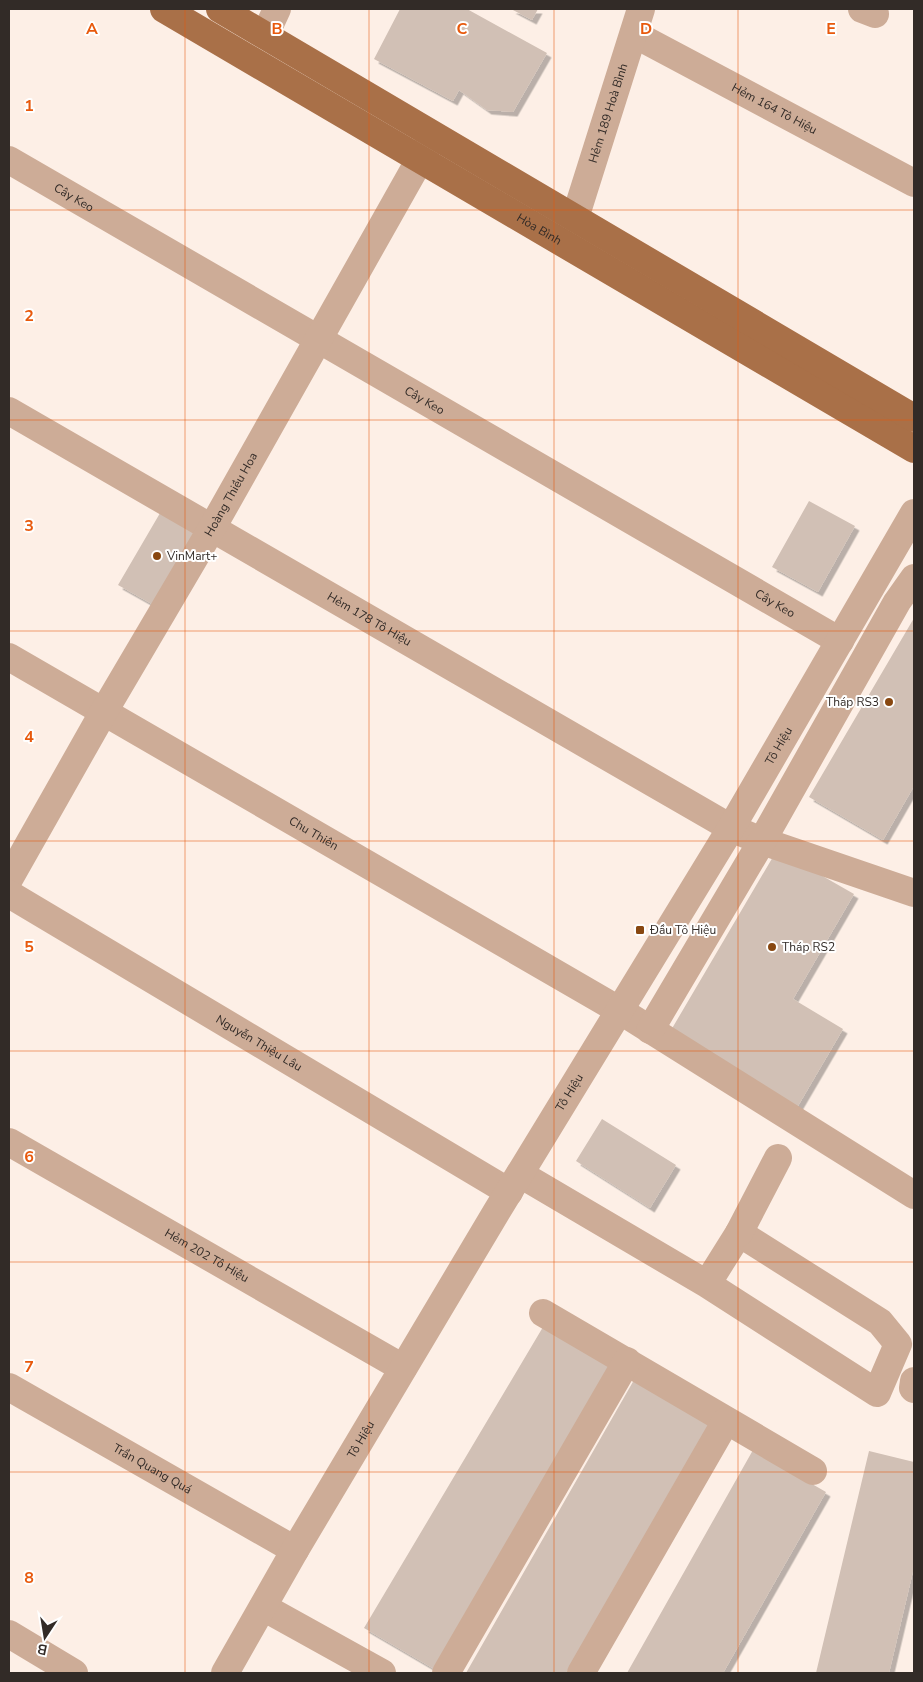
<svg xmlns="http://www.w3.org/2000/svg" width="923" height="1682" viewBox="0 0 923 1682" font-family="'Nunito Sans',sans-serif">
  <defs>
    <filter id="shadow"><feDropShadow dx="4.5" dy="4.5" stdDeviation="0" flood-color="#0004"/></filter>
  </defs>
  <rect width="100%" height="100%" fill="#fdefe6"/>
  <path fill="#d1c0b5" filter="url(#shadow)" d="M400,9H467L547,53L513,112L487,110L459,90L453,101L374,59Z
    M511,9H538L532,20Z
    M809,501L855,526L818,592L772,567Z
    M163,508L197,528L152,604L118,585Z
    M914,618V786L883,840L809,797Z
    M777,850L854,894L793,999L843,1029L795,1111L667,1037Z
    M602,1119L676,1165L650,1208L576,1161Z
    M543,1327L615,1369L436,1670L364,1628Z
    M634,1380L710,1423L566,1673H466Z
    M753,1450L826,1492L723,1673H627Z
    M869,1451L914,1462V1567L889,1673H816Z"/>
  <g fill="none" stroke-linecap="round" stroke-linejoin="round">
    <g stroke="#cdac97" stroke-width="28">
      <path d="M862,9L875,14"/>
      <path id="s1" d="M634,34L914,183"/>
      <path d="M265,35L277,9"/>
      <path id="s2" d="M9,160L840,641"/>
      <path id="s3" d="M575,218L641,9"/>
      <path id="s4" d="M9,411L731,828L762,841L914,893"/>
      <path id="s5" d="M9,657L619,1010L914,1195"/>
      <path id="s6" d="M9,879L103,713L212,528L432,138"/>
      <path id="s7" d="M9,894L509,1192"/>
      <path d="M650,1030L762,841L897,602L914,578"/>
      <path id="s8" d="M9,1142L403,1368"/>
      <path d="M520,1174L707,1284L877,1393L898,1344L880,1322L739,1233L707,1284"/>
      <path d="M739,1233L778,1158"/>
      <path d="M543,1313L813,1471"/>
      <path d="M914,1381L913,1388L914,1389"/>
      <path id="s9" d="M9,1387L295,1550"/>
      <path d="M263,1607L382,1673"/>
      <path d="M9,1634L74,1673"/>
      <path id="s10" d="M225,1673L295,1550L497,1211L731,828L914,513"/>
      <path d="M446,1673L627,1361"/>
      <path d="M581,1673L726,1421"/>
    </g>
    <g stroke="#a97048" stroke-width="28">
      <path id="s11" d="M164,9L914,449"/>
      <path d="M220,9L914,418"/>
    </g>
  </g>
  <path fill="none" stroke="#e8590c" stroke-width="1" stroke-opacity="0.55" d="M185,9V1673M369,9V1673M554,9V1673M738,9V1673M9,210H914M9,420H914M9,631H914M9,841H914M9,1051H914M9,1262H914M9,1472H914"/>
  <g fill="#884710" stroke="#fff" stroke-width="2">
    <circle cx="157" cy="556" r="5"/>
    <circle cx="889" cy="702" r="5"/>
    <rect x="635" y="925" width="10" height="10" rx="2.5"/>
    <circle cx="772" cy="947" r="5"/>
  </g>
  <g text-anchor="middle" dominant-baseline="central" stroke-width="4" stroke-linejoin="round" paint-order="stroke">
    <g font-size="12" fill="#322b27" stroke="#fff">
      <text stroke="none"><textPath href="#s1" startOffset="159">Hẻm 164 Tô Hiệu</textPath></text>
      <text stroke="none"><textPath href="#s3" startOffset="110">Hẻm 189 Hoà Bình</textPath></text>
      <text stroke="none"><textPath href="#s2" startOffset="75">Cây Keo</textPath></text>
      <text stroke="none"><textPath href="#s11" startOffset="435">Hòa Bình</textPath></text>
      <text stroke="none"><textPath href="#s2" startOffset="480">Cây Keo</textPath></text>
      <text stroke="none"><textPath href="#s6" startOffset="444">Hoàng Thiều Hoa</textPath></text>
      <text stroke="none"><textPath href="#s2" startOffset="885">Cây Keo</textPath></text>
      <text stroke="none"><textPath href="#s4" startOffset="416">Hẻm 178 Tô Hiệu</textPath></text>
      <text stroke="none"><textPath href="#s10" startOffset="1080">Tô Hiệu</textPath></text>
      <text stroke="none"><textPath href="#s5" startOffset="352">Chu Thiên</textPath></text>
      <text stroke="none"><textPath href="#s7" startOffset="291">Nguyễn Thiệu Lâu</textPath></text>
      <text stroke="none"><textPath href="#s10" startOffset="675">Tô Hiệu</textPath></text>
      <text stroke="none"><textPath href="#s8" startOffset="228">Hẻm 202 Tô Hiệu</textPath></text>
      <text stroke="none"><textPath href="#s10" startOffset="270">Tô Hiệu</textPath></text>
      <text stroke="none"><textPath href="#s9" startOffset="165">Trần Quang Quá</textPath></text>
    </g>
    <g font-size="12" fill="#322b27" stroke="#fff" text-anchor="start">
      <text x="167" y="556">VinMart+</text>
      <text x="879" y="702" text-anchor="end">Tháp RS3</text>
      <text x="650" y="930">Đầu Tô Hiệu</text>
      <text x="782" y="947">Tháp RS2</text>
    </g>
  </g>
  <g font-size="16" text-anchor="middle" font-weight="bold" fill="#e8590c" stroke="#fff" stroke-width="4" stroke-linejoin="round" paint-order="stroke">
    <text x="92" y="34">A</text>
    <text x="277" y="34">B</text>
    <text x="462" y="34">C</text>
    <text x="646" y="34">D</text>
    <text x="831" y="34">E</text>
    <text x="29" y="111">1</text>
    <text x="29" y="321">2</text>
    <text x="29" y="531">3</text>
    <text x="29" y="742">4</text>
    <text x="29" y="952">5</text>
    <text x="29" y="1162">6</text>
    <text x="29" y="1372">7</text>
    <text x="29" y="1583">8</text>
  </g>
  <rect width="923" height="1682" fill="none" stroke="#322b27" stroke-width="20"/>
  <g transform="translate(45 1637) rotate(192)" stroke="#ffffff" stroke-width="4" paint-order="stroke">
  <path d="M0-4L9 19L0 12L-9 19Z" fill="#322b27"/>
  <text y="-8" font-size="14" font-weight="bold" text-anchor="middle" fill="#322b27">B</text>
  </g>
</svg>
